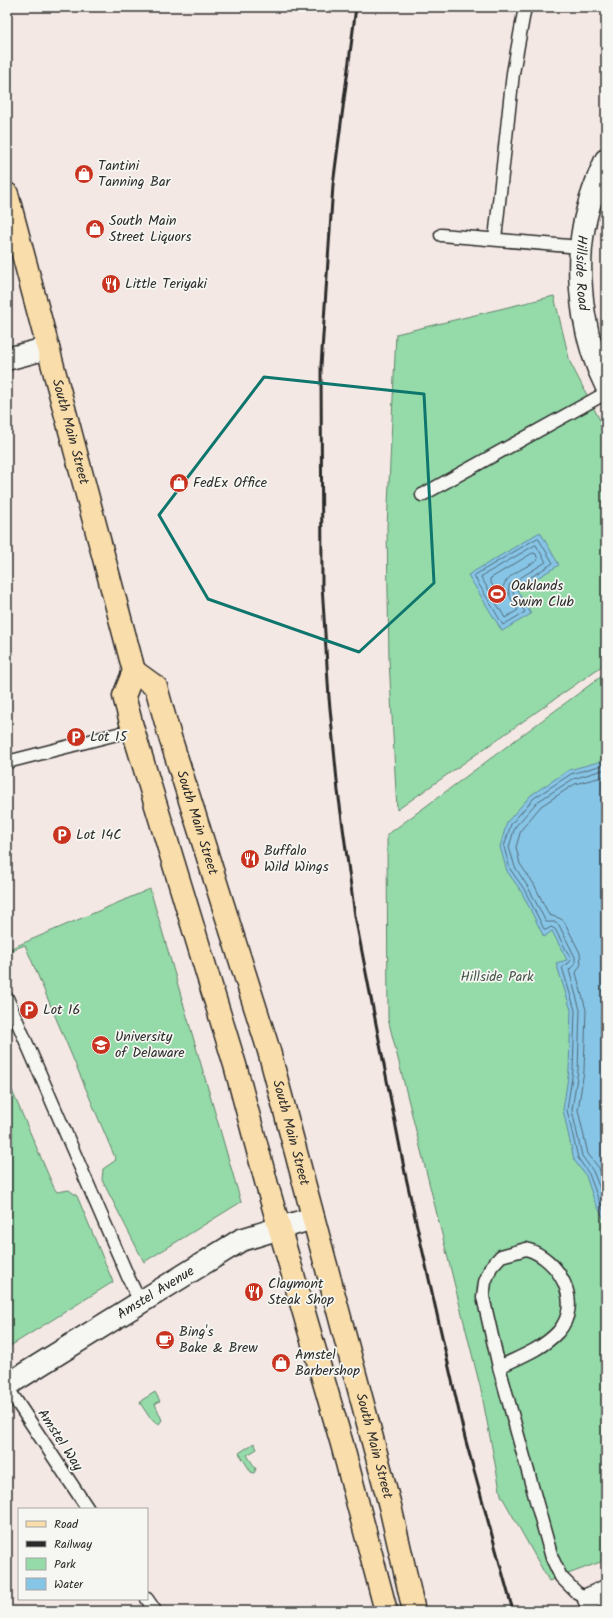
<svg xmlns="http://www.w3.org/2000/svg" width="613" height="1618" viewBox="0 0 613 1618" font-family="Kalam,sans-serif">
  <rect width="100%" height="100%" fill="#f4e8e4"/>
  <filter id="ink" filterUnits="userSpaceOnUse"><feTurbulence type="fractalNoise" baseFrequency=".025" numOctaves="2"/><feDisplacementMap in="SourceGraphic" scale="8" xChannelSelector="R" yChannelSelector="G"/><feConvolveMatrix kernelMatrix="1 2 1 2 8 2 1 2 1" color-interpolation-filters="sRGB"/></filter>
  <g filter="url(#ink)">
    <path fill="#94dba9" stroke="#60836a" d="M554,296L570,362L606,432V663L397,810L389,660L387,527L396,334Z
      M606,673V1560L549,1581L501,1495L481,1390L388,1019L387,835Z
      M150,889L241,1202L144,1262L102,1180L103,1169L116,1160L25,945L7,952V950Z
      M7,1079L54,1188L57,1192L69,1190L77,1196L113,1282L7,1348Z
      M155,1392L160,1401L155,1404L162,1420L159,1424L150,1418L140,1403L142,1400Z
      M254,1443L257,1449L247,1455L256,1469L254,1473L251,1472L239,1453Z"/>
    <path fill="#87c5e7" stroke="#62879c" d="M540,532L559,565L517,590L531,614L502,631L468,575Z
      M606,760V1223L594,1200L586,1176L574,1160L563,1110L569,1070L571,1010L556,963L567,960L552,931L544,937L521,891L507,871L500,847L507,822L531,795L569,770Z"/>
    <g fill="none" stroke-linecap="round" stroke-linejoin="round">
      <path stroke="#506976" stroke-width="1" d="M538,538L553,563L514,588L513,593L525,612L503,625L474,576Z
        M536,545L546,562L510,584C505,594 514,602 518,610L505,618L481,577Z
        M533,553L536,554L538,560C523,570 500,575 502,597H499L490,581V579Z
        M606,764L571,774L534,798L511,824L504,847L510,869L524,889L544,929L546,930L551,927L555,929L571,959L569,963L562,967L575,1010L573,1070L567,1110L578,1158L589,1174L598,1198L606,1216
        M606,769L573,779L537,802L515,827L509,847L515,867L528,887L546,922H554L559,925L575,957V964L569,970L580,1010L578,1070L572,1110L582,1156L593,1171L606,1204
        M606,776L575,784L541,806L521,830L516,847L520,864L534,884L549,915L559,918L564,921L580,953L581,964L576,973L586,1010L584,1071L578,1110L588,1154L599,1168L606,1189"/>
      <g stroke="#2b2b2b" stroke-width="15">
        <path id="service" d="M441,235L580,247
          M495,239L513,73L525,7
          M422,495L606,393
          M7,762L133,730
          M7,998L129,1279L140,1302
          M526,1249C559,1258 584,1303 558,1332C542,1349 520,1357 499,1367L483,1297L485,1282L491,1267L501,1256Z
          M499,1367L552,1558L561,1577L577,1593L589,1599L590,1611
          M7,1387L88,1509
          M147,1599L154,1609"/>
      </g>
      <g stroke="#2b2b2b" stroke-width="25">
        <g id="minor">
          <path d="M7,359L48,348"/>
          <path id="s1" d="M7,1385L241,1240L313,1218"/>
          <path d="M589,1599L606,1591"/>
        </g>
      </g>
      <g stroke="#2b2b2b" stroke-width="25">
        <g id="tertiary">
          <path id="s2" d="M606,160C581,215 575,256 584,315C588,340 595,363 606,385"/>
        </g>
      </g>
      <g stroke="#2b2b2b" stroke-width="25">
        <g id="primary">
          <path id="s3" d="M7,194L134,671L124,696L133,730L235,1065L267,1185L342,1444L386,1611"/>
          <path id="s4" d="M134,671L156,687L170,737L269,1051L390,1506L414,1611"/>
        </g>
      </g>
      <use href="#service" stroke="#f6f6f2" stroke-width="12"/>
      <use href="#minor" stroke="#f6f6f2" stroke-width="22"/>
      <use href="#tertiary" stroke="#f6f6f2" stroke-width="22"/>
      <use href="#primary" stroke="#f9ddab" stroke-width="22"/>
      <path stroke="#2b2b2b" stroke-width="3" d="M356,7L333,185L321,366L322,585L329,698L338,791L355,916L405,1173L465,1438L513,1611"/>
    </g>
  </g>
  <path fill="none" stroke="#0f766e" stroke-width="3" stroke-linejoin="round" d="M264,377L424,394L434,583L359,652L208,599L159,515Z"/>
  <defs>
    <g id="shop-disc" transform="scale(1)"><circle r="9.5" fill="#c8321e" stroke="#f6f6f2"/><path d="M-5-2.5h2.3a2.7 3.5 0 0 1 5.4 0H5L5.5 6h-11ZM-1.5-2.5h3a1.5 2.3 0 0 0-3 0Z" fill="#fff"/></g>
    <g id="restaurant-disc" transform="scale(1)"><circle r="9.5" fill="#c8321e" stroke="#f6f6f2"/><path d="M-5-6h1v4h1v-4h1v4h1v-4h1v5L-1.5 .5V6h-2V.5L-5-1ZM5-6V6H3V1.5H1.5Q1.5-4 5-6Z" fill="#fff"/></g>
    <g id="stadium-disc" transform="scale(1)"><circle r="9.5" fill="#c8321e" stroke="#f6f6f2"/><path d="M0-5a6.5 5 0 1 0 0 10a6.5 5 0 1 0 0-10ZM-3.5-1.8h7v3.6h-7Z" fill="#fff"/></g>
    <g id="parking-disc" transform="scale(1)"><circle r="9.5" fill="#c8321e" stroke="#f6f6f2"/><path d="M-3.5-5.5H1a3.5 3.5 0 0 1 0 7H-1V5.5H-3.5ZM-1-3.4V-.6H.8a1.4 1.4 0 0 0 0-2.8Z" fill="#fff"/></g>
    <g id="university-disc" transform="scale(1)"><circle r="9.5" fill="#c8321e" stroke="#f6f6f2"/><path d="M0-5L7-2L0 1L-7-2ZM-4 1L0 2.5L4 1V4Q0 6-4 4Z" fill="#fff"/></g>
    <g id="cafe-disc" transform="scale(1)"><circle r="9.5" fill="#c8321e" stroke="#f6f6f2"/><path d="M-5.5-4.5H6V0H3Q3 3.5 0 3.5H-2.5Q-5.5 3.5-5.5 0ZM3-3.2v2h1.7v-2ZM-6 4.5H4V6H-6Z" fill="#fff"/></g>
  </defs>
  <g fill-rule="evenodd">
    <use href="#shop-disc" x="84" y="174"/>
    <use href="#shop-disc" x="95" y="229"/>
    <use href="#restaurant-disc" x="111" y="284"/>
    <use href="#shop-disc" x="179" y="483"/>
    <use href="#stadium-disc" x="497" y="594"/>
    <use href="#parking-disc" x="76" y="737"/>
    <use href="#parking-disc" x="62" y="835"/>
    <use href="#restaurant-disc" x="250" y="859"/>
    <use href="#parking-disc" x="29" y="1010"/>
    <use href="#university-disc" x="101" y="1045"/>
    <use href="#restaurant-disc" x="254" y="1292"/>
    <use href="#cafe-disc" x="165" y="1340"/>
    <use href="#shop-disc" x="281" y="1363"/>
  </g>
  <g text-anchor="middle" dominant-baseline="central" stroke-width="3.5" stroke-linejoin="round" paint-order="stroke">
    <g font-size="14" fill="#2b2b2b" stroke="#f6f6f2" text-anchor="start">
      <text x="98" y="166">Tantini<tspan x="98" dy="16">Tanning Bar</tspan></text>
      <text x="109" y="221">South Main<tspan x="109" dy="16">Street Liquors</tspan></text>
      <text x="125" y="284">Little Teriyaki</text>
      <text x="193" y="483">FedEx Office</text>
      <text x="511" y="586">Oaklands<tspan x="511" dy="16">Swim Club</tspan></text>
      <text x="90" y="737">Lot 15</text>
      <text x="76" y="835">Lot 14C</text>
      <text x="264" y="851">Buffalo<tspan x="264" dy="16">Wild Wings</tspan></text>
      <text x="43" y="1010">Lot 16</text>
      <text x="115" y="1037">University<tspan x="115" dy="16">of Delaware</tspan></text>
      <text x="268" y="1284">Claymont<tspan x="268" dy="16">Steak Shop</tspan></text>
      <text x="179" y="1332">Bing's<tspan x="179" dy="16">Bake &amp; Brew</tspan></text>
      <text x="295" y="1355">Amstel<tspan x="295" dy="16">Barbershop</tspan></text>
    </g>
    <g font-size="14" fill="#2b2b2b" stroke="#f6f6f2">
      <text stroke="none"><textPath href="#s2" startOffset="117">Hillside Road</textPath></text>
      <text stroke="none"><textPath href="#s3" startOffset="246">South Main Street</textPath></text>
      <text stroke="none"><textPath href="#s4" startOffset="169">South Main Street</textPath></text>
      <text stroke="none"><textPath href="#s4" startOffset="493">South Main Street</textPath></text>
      <text stroke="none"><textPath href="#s1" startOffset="175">Amstel Avenue</textPath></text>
      <text transform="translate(60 1440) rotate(57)">Amstel Way</text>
      <text stroke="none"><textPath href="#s4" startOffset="817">South Main Street</textPath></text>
    </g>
    <g font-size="14" fill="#45574a" stroke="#f6f6f2">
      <text x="497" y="977">Hillside Park</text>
    </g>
  </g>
  <rect width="613" height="1618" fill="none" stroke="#f6f6f2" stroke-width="24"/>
  <rect x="12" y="12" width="589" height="1594" fill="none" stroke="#2b2b2b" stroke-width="1.5" filter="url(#ink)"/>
  <rect x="18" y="1508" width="130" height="92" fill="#f6f6f2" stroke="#a5a5a2"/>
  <rect x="26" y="1521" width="20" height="6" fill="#f9ddab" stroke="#a5a5a2"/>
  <text x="54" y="1528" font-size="12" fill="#2b2b2b">Road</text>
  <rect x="26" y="1541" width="20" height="6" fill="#2b2b2b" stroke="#a5a5a2"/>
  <text x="54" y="1548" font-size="12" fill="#2b2b2b">Railway</text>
  <rect x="26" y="1558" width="20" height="12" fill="#94dba9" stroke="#a5a5a2"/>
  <text x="54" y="1568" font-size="12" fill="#2b2b2b">Park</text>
  <rect x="26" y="1578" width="20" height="12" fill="#87c5e7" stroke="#a5a5a2"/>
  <text x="54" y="1588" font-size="12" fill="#2b2b2b">Water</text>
</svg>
